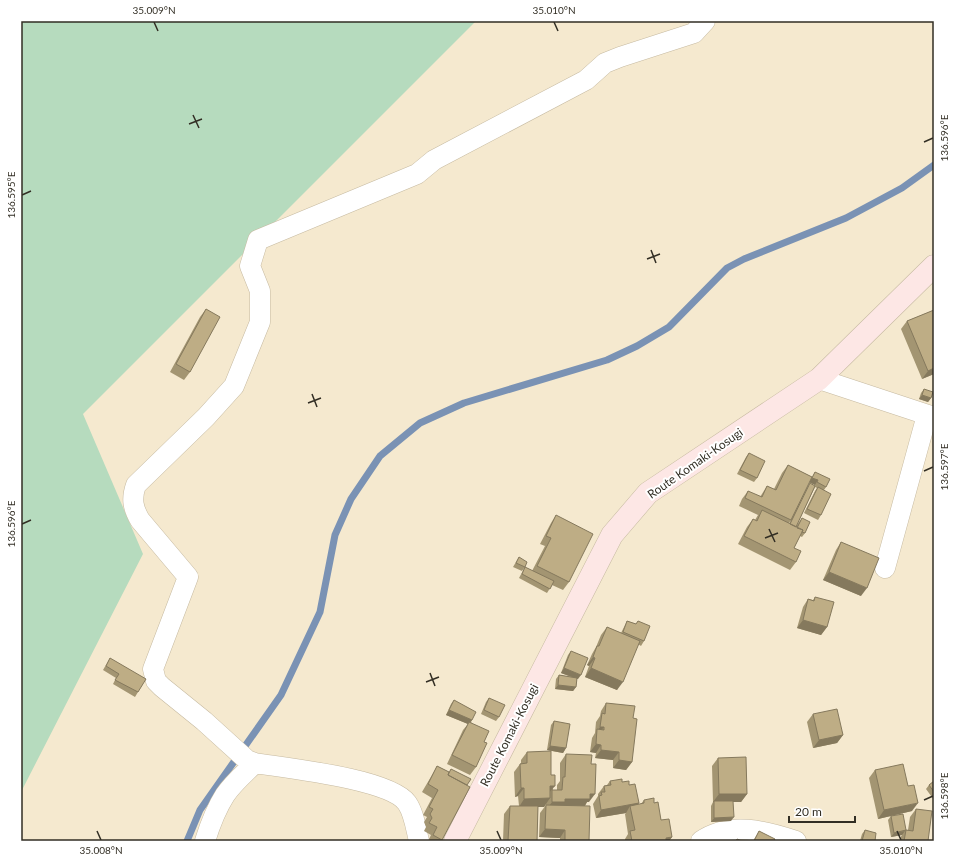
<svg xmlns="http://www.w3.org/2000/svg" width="955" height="862" viewBox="0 0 955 862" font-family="Lato,sans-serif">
  <rect width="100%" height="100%" fill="#f5e9cf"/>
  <path fill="#b6dbbe" d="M21,21H476L83,414L143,554L21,792Z"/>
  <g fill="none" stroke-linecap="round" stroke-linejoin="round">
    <path stroke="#7a92b4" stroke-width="7" d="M187,841L200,810L281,695L320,612L335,535L351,499L380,456L420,423L464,403L607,360L637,346L669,327L727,268L744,259L846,218L902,188L934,165"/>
    <g stroke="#c6baa1" stroke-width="21">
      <path id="street" d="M819,379L934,417
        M885,568L927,415
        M205,841C210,825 216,809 225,795C233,783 245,773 255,763
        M419,841C416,829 414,813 407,803C390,779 286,768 255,763L247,760L204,721L162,687L156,681L153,669L188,577L140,520C133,508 131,499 136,485L206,417L234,386L260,322V291L250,266L258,240L417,174L434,160L586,80L605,63L620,57L694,33L705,21
        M701,841C730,821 766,831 796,841"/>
    </g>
    <g stroke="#c6baa1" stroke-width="23">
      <path id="secondary" d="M455,841L612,535L648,493L819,379L934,266"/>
    </g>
    <use href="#street" stroke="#fff" stroke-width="20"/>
    <use href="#secondary" stroke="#fde7e5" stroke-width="22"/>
  </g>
  <path fill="#a39572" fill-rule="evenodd" d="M206,309L190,372L184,380L170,372L200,317Z
    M934,310V374L922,379L901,329L907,321Z
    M924,389L931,398L928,402L919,399L921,393Z
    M749,453L757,478L754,482L737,474L746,457Z
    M788,465L812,477L815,472L826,487L824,490L821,515L818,520L804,513L815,491L817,488L815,487L796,527L799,522L802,518L805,533L802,537L800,536L794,548L796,562L790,570L738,544L747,527L753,519L755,520L758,515L739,506L742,499L748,491L760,497L767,486L774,489L782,473ZM809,482L815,485L814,486L810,483L807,488L789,524V523L791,520Z
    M556,515L569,582L563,590L552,585L547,593L519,578L525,567L532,571L545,546L540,544L551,523Z
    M841,542L861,596L823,580L836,550Z
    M519,557L525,567L522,571L513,567Z
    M815,597L827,627L821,635L797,628L803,607L808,599L813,600Z
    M627,621L636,624L638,621L644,641L641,646L638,644L617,690L585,677L589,666L587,665L592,654L596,647L601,635L607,627L621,633Z
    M571,651L578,679H577L576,687L573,691L555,689L556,679L559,675L571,677L561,673L568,655Z
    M110,658L138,692L135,697L113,684L116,678L103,670Z
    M489,698L499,717L496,721L481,714L486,702Z
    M454,700L472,720L471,722L484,742L476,767L470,775L447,764L463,730L468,724L446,715L451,704Z
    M606,703L633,718L632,762L626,770L613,768V760L595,758L596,753L590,752L592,738L595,733L596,722L600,716L601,711Z
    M813,714L843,735L837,743L813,748L807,722Z
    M554,721L566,748L563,753L547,750L551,725Z
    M527,752L551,775L553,790H557V785L560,781V763L566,754L589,802H587L585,806L589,841H560V838L539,837L540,813L546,805V804L544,807H538L537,841H503L504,814L510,806H519L518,796L515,797L514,772L520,764L521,763V760Z
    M718,758L747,794L741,802H733L731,821L711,822V806L713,802L712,766Z
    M437,766L449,772L451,769L467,785L441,841H428L431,835L424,831L426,827L424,822L427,817L423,815L432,798L422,792L432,775Z
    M875,770L912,811L878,819L869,778Z
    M610,781L622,782L629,785L639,803L638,804H641L644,800L654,803L661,820L672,837L669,841H625V839L628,834L625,814L626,813L596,818L593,804L598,796V794L604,786L607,785Z
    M934,781V800L926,789L929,785Z
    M916,809L928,841H900V838L902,835L891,837L888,820L891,816L906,830H908L910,817Z
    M865,830L875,841H860L862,834Z
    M759,831L774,841H753Z"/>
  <path fill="#85795d" d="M934,368V374L922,379L928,371Z
    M922,395L931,398L928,402L919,399Z
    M812,478L818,480L815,485L809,482Z
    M829,572L867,588L861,596L823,580Z
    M803,620L827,627L821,635L797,628Z
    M593,657L595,658L589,666L587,665Z
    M564,668L581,675L578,679L561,673Z
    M591,668L623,682L617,690L585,677Z
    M558,685L576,687L573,691L555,689Z
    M449,710L472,720L469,724V722L468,724L446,715Z
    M600,727H604L598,735L597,731Z
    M843,735L837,743L813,748L819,740Z
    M596,744L601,745L596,753L590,752Z
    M550,746L566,748L563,753L547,750Z
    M601,750L619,752L613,760L595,758Z
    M619,760L632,762L626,770L613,768Z
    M550,786H555L548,794Z
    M521,788H524L518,796L515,797Z
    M590,794H595L589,802H587L584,807L546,810L552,802Z
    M719,794H747L741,802H713Z
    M550,798L544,807H519L524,799Z
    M639,803L633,811L630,806L626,813L596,818L601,810Z
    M918,803L912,811L878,819L884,810Z
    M734,817L731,821L711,822L714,818Z
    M545,829L565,830L560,838L539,837Z
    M905,831L902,835L891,837L894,833Z
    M672,837L669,841H664L666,838Z"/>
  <path fill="#bead85" stroke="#85795d" d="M206,309L220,317L190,372L176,364Z
    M934,310V368L928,371L907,321Z
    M924,389L933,392L931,398L922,395Z
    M749,453L765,461L757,478L740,470Z
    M788,465L812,477L791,520L745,498L748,491L762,497L767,486L776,490Z
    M815,472L830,479L826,487L817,482L818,480L812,478Z
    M810,483L815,486L796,527L790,524Z
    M818,487L831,494L821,515L807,509Z
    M762,510L803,530L794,548L801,551L796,562L744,536L753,519L757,521Z
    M556,515L593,534L569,582L537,566L551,538L546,536Z
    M802,518L810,522L805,533L802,532L803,530L797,528Z
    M841,542L879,558L867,588L829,572Z
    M519,557L527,562L525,567L516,563Z
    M525,567L554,581L550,589L522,574Z
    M815,597L834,602L827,627L803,620L808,599L814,601Z
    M627,621L636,624L638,621L650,626L644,641L623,632Z
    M607,627L640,641L623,682L591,668L595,658L593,657L597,646H599Z
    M571,651L588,658L581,675L564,668Z
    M110,658L146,679L138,692L115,680L119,674L106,666Z
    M559,675L577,678L576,687L558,685Z
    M489,698L505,705L499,717L484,710Z
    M454,700L476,712L472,720L449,710Z
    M606,703L635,706L633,718L637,719L632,762L619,760V752L601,750V745L596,744L597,729L604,730V727H600L602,713L605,714Z
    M837,709L843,735L819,740L813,714Z
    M554,721L570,724L566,748L550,746Z
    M469,722L489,731L484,742L487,743L476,767L452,755Z
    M551,751V775H555V786H550V798L524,799V788H521L520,764L527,763V752Z
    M566,754L592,755L591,764H596L595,794H590V799H565V802H552V790H562L563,777H565Z
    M746,757L747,794H719L718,758Z
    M903,764L908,786L914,785L918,803L884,810L875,770Z
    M437,766L449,772L448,775L470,787L442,840L433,835L437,827L429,823L432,818L430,814L433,809L429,807L438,790L428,784Z
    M451,769L471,779L467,785L448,775Z
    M622,779V782L629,781V785L635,784L639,803L601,810L599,796L602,795L601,792H605L604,786L611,785L610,781Z
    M934,781V792L929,785Z
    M654,798V803L658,802L661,820L669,819L672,837L666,838V841H632L630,831L635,830L630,806L644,803V800Z
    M714,801H733L734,817L714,818Z
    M546,805L590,806L589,841H565V830L545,829Z
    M510,806H538L537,841H508Z
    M916,809L932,811L928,841H904L906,830L913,831Z
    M903,814L906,830L894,833L891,816Z
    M865,830L876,833L875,841H862Z
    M759,831L775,839L774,841H754Z
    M737,839L742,841H736Z"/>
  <path fill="none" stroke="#322e24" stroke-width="1.5" d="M154,22L158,31M554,22L558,31M193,115L199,128M189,124L202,119M924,142L933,138M22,195L31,191M651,250L656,263M647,259L660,254M312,394L317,407M308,403L321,398M924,471L933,467M22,524L31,520M769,529L775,542M765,538L778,533M430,673L435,686M426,682L439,677M924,800L933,796M97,831L101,840M497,831L501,840M897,831L901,840"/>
  <g text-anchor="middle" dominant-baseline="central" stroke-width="4" stroke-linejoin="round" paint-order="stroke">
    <g font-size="12" fill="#322e24" stroke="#fff">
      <text transform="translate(695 463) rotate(-35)">Route Komaki-Kosugi</text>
      <text transform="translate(509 735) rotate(-63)">Route Komaki-Kosugi</text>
    </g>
  </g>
  <rect width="955" height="862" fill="none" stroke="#ffffff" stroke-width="44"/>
  <path d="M789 816v6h66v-6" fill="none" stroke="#322e24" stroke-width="2"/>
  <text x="795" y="816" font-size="12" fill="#322e24" stroke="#ffffff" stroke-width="3" paint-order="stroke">20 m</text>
  <rect x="22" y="22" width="911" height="818" fill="none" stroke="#322e24" stroke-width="1.5"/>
  <g font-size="10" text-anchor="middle" fill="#322e24">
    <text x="154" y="14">35.009°N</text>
    <text x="554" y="14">35.010°N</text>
    <text transform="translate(944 138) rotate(-90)" y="4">136.596°E</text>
    <text transform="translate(11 195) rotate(-90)" y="4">136.595°E</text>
    <text transform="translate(944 467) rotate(-90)" y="4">136.597°E</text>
    <text transform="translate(11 524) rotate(-90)" y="4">136.596°E</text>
    <text transform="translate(944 796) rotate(-90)" y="4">136.598°E</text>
    <text x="101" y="854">35.008°N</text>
    <text x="501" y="854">35.009°N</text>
    <text x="901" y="854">35.010°N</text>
  </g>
</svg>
